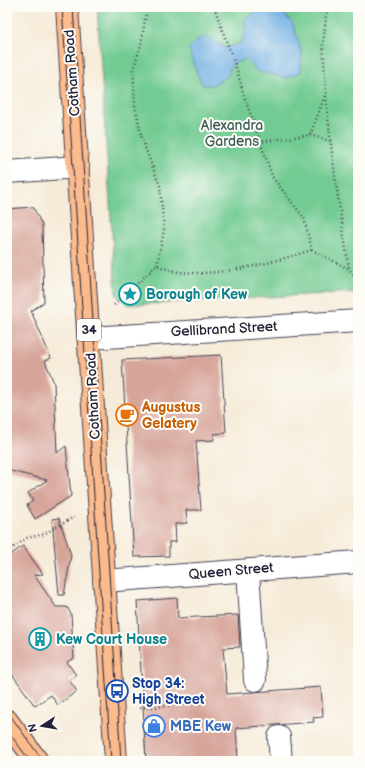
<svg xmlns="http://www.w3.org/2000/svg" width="365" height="768" viewBox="0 0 365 768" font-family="'Balsamiq Sans',sans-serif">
  <rect width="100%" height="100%" fill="#fdfcf7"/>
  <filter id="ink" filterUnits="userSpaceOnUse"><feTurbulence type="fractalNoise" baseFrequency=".025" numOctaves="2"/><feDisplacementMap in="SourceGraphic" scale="8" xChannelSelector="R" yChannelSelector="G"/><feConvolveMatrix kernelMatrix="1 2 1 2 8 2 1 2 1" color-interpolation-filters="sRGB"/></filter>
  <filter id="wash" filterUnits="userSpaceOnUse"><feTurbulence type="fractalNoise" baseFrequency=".012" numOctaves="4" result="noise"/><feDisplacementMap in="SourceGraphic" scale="16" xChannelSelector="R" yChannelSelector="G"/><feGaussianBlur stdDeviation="0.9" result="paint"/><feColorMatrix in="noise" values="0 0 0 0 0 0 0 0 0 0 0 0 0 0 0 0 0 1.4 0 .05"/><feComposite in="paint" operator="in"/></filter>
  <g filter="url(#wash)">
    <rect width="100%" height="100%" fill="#f6ebd8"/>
    <path fill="#72cb92" stroke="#4a7666" d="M97,7H358V292L128,305L116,294Z"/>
    <path fill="#6fafe3" stroke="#48688f" d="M264,7L280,9L293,24L302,53L301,72L287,78L272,75L256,71L246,59L232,64L228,76L212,85H203C196,74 192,61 189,48L195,42L203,37L213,39L225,48L241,43L245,33V19Z"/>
    <g id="blocks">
      <path fill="#d7a49a" d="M33,207L42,225L44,302L31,311L51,358L45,361L54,383L57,453L66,446L71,496L35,519L27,505L33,501L28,493L47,480L7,470V209Z
        M221,355L226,433L214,434V440L196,441L201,510H186L187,523L175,524L176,542H169V556L134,557L122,360Z
        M59,518L71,555L64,595H59L52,519Z
        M23,546L43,574L34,575L56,607H67L71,614L74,658L67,662L76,675L69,680L77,691L58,705L51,695L35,706L7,667V557Z
        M177,598L178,618L238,615L240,647L223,648L227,694L321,687L323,717L313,718L314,722L236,728L238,758L181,761H146L137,601Z"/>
    </g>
  </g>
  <g filter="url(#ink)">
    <use href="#blocks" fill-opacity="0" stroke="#424053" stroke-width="1"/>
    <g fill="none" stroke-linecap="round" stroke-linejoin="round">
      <g stroke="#424053" stroke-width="24">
        <path id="minor" d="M7,172L78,167
          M90,338L358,321
          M248,570L255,680
          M104,581L358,562
          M279,737L281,761"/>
      </g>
      <g stroke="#424053" stroke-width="24">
        <path id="major" d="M67,7L116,761
          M7,721L37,761"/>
      </g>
      <path stroke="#424053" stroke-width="2.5" stroke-dasharray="1 3" stroke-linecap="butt" d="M147,7L141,45L133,70L135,105L142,140L160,186L164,230L157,265
        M214,7L237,70L244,96L273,178L304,218L312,250L349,269L358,281
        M326,96C331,154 340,211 349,269
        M310,135L330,141
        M259,142L310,135L326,93L323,45L327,7
        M114,305L157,265C164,268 172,271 180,272C221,277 273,262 312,250
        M7,552L27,538L44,534L74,517
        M140,708L204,703"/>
      <use href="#minor" stroke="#fff" stroke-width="22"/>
      <use href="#major" stroke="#fbbb8c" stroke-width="22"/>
      <path stroke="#22223b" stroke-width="1" d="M62,7L73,167L111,761
        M73,7L121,761
        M7,711L43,761
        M7,730L30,761"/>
    </g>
  </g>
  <defs>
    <g id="sight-ring" transform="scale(1.15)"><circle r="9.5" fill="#fdfcf7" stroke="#0f9aa8" stroke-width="1.5"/><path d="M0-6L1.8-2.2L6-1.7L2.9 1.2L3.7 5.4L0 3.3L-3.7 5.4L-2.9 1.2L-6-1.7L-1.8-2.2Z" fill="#0f9aa8"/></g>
    <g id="cafe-ring" transform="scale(1.15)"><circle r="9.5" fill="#fdfcf7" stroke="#e8710a" stroke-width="1.5"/><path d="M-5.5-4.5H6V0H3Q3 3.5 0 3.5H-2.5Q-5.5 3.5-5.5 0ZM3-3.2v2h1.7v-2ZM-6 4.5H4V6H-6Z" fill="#e8710a"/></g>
    <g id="building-ring" transform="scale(1.15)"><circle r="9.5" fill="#fdfcf7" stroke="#0f9aa8" stroke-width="1.5"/><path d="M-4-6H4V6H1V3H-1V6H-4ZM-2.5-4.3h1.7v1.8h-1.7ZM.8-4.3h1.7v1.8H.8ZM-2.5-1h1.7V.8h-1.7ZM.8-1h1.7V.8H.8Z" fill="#0f9aa8"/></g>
    <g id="bus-ring" transform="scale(1.15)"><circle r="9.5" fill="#fdfcf7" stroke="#1a4fb4" stroke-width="1.5"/><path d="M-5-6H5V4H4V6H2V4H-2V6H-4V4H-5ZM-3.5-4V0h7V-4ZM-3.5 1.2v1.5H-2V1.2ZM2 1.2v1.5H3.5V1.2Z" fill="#1a4fb4"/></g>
    <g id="shop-ring" transform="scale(1.15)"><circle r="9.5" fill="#fdfcf7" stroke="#3f7fe0" stroke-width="1.5"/><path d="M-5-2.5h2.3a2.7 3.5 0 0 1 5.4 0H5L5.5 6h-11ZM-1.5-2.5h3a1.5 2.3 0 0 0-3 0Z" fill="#3f7fe0"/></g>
  </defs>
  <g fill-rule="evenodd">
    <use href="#sight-ring" x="130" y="294"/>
    <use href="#cafe-ring" x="127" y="415"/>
    <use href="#building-ring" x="40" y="639"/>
    <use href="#bus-ring" x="117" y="691"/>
    <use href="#shop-ring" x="154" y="726"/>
  </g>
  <g text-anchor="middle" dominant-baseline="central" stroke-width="4" stroke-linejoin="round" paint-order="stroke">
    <rect fill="#fdfcf7" stroke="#646373" stroke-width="1" x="77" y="319" width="24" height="22" rx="3"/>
    <g font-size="13" font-weight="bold" fill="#22223b">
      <text x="89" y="330">34</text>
    </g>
    <g font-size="14" fill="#22223b" stroke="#fdfcf7">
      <text transform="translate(72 73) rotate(-94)">Cotham Road</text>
      <text transform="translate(224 329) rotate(-3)">Gellibrand Street</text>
      <text transform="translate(93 396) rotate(-93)">Cotham Road</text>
      <text transform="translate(231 571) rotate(-5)">Queen Street</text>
    </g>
    <g font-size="14" fill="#3e5d59" stroke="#fdfcf7">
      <text x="232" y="125">Alexandra<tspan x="232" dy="16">Gardens</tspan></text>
    </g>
    <g font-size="14" font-weight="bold" fill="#0d838f" stroke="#fdfcf7" text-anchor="start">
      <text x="146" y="294">Borough of Kew</text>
      <text x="56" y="639">Kew Court House</text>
    </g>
    <g font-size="14" font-weight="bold" fill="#c56008" stroke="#fdfcf7" text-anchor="start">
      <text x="142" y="407">Augustus<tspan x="142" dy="16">Gelatery</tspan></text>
    </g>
    <g font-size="14" font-weight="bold" fill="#164399" stroke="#fdfcf7" text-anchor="start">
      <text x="132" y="683">Stop 34:<tspan x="132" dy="16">High Street</tspan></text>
    </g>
    <g font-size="14" font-weight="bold" fill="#366cbe" stroke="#fdfcf7" text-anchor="start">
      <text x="170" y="726">MBE Kew</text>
    </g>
  </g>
  <rect width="365" height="768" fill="none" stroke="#fdfcf7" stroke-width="24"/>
  <g transform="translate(42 726) rotate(258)" stroke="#fdfcf7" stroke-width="3" paint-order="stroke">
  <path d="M0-3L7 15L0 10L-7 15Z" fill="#22223b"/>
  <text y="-6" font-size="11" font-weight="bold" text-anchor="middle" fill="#22223b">N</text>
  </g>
</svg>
